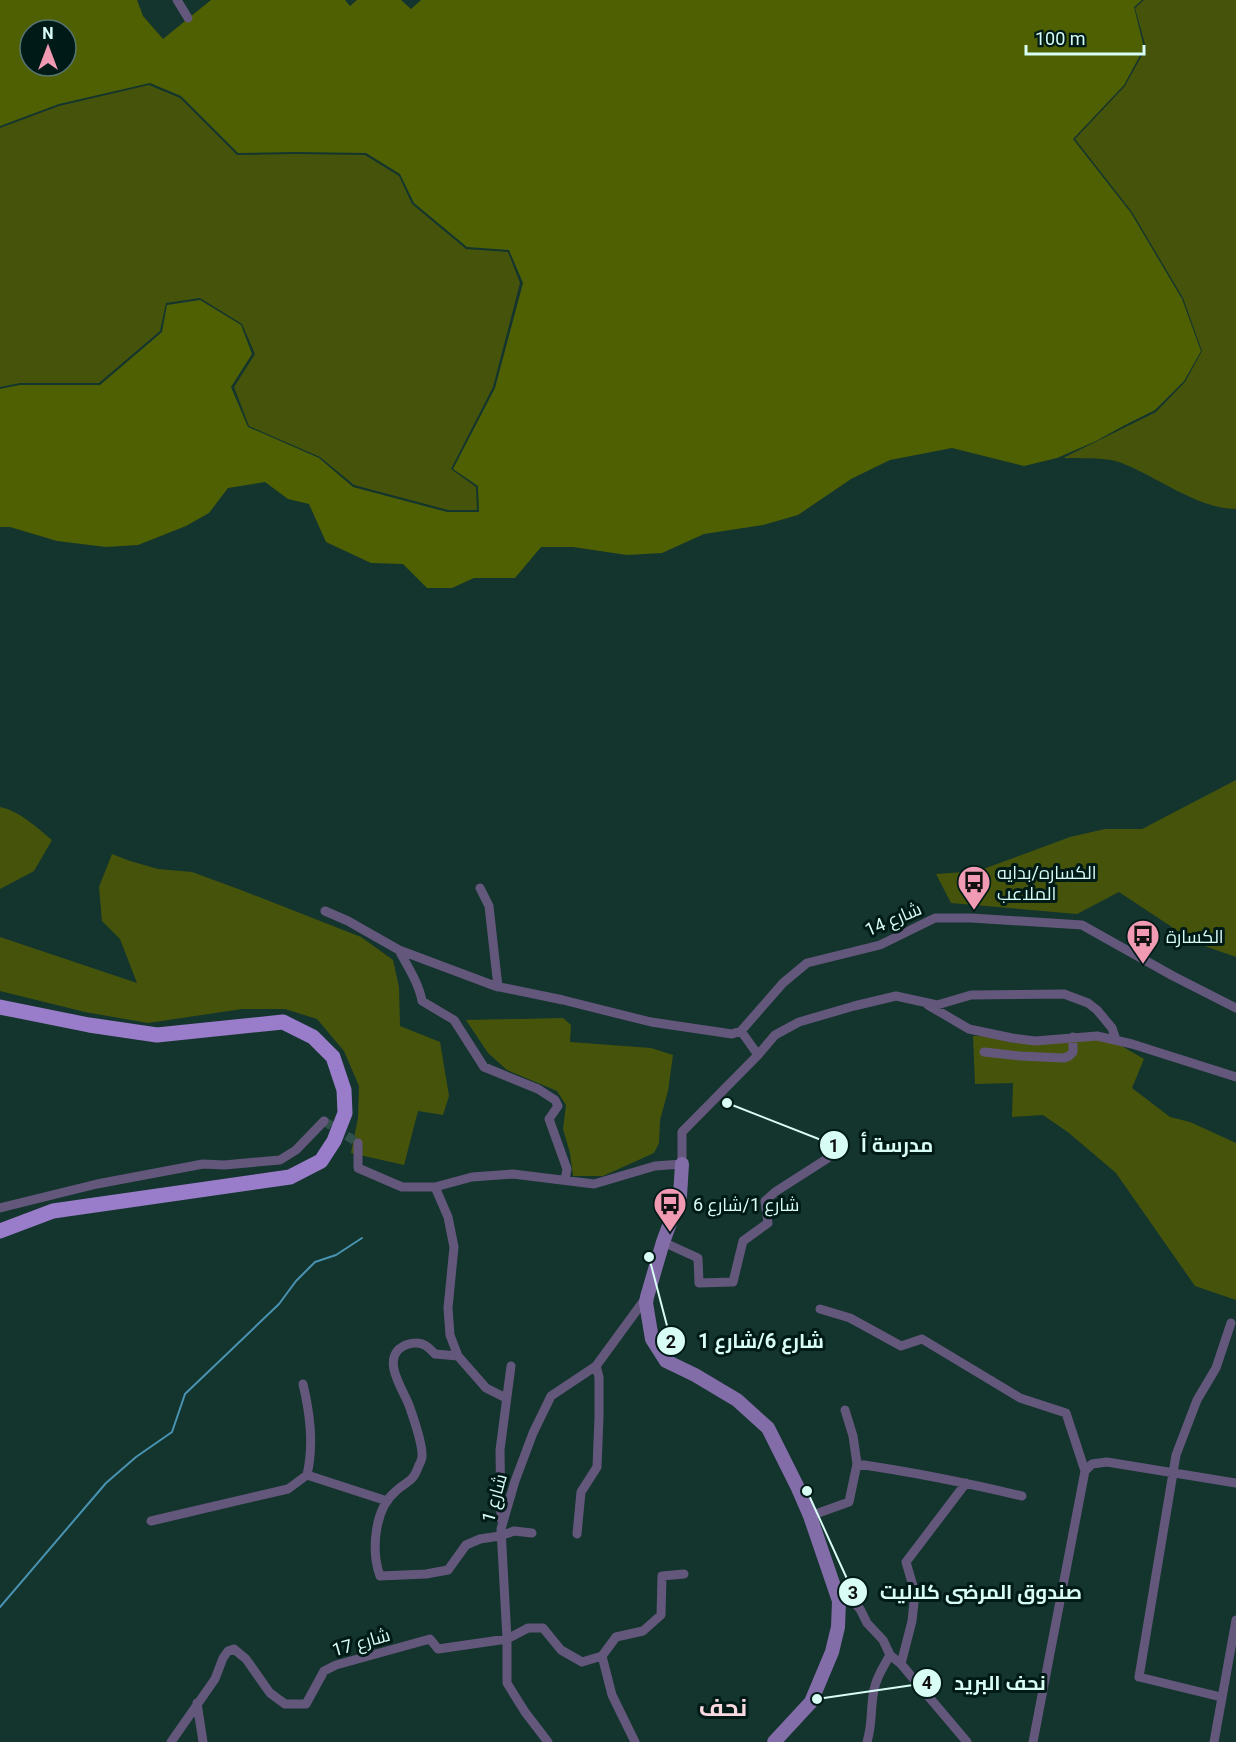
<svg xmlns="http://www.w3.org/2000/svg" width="1236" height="1742" viewBox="0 0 1236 1742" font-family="Roboto,Cairo,sans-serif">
  <rect width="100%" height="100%" fill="#14342e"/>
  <path fill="#46540b" d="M1144,0H1236V509C1197,509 1155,475 1119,462C1105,457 1079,459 1063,458L1156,412L1185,382L1202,351L1183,298L1132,212L1075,139L1125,86L1146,48L1135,8Z
    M149,85L180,98L237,155L295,154L365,155L399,176L412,204L466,249L508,252L520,283L493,387L451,469L476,487L477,510H448L354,485L320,457L249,426L234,387L255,354L242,324L200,298L166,303L160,331L99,383H20L0,387V128L59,106Z
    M1236,780V957L1196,943L1119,892L1077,914L951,903L936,874L978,871L1070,837L1105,829H1142Z
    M0,807C20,811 37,828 52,840L34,871L0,889Z
    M112,854L130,861L158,869L192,872L241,890L361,937L393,960L399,987L400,1026L440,1042L449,1096L443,1115L418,1111L404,1165L351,1153L358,1118L359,1086L344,1051L317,1019L285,1009H242L148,1023L85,1012L0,991V937L137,983L120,939L102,921L99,887Z
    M563,1018L571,1025L570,1042L651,1048L673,1055L668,1091L660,1120L659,1143L654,1153L603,1176H573L570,1153L563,1129L566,1105L557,1091L507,1070L488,1053L466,1020Z
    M1099,1033L1144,1059L1132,1088L1170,1117L1190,1122L1236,1143V1300L1195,1286L1116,1173L1069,1133L1043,1115L1012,1117L1013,1083L975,1084L973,1036L1035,1037Z"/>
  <path fill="#4f6003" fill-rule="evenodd" d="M0,0H137L143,16L163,39L211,0H345L350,6L357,0H401L411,9L421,0H1142L1134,7L1144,48L1124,85L1073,139L1131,213L1182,299L1201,351L1184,381L1155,410L1125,425L1096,441L1057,458L1024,466L952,448L890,460L851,479L798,515L763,525L704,534L662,553L627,555L573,547H541L515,578H474L452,588H427L403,564L371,563L326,542L309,504L288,499L265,482L228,488L209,513L186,526L138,545L106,547L57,541L10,527H0V389L20,385H100L162,332L167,305L200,300L241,325L252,354L231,387L248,427L319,458L353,487L447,512H479L478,486L453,469L495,388L523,283L509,250L467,247L414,203L400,174L366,153L295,152L238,153L181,96L150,83L59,104L0,126ZM30,30H66V66H30Z"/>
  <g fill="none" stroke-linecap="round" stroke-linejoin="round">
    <path stroke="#4993b2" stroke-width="2" d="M0,1607L106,1483L136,1457L172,1432L185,1394L279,1304L296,1281L315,1262L336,1255L362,1238"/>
    <path stroke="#31524c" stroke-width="9" stroke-dasharray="9 4.5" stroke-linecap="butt" d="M324,1121L358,1143"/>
    <path stroke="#64577c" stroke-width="9" d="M177,0L188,18
      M480,888L489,906L498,987
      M325,911L348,921L399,950L495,986L563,1000L651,1022L732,1034L741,1031
      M399,950C407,966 419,983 422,1001L454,1020L484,1067L538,1089L555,1100L558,1106L549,1119L567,1169L565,1180
      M928,1005L969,1029L1012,1038L1035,1041L1097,1036L1132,1044L1236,1077
      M984,1052L1020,1056L1064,1058L1069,1056L1073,1052V1037
      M758,1055L775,1035L799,1022L854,1006L896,996L937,1005L971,995L1064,994L1088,1003L1097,1010L1112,1028L1116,1040
      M358,1143V1168L402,1187H435L472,1177L513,1174L594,1184L655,1166L682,1164V1132L758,1055L741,1031L783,983L807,963L880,945L935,918H971L1082,925L1173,976L1236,1008
      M435,1187L448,1217L454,1247L448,1308L450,1335L458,1356L486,1388L506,1398
      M0,1208L97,1184L203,1164L224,1165L280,1160L296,1150L324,1121
      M663,1242L698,1258L699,1283L733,1282L743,1241L768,1223L765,1201L775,1192L839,1151
      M820,1309L850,1318L901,1346L922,1339L1020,1398L1066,1413L1085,1471
      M458,1356L435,1354C429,1348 425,1343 416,1343C410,1343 404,1345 399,1349C383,1364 405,1392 410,1408C414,1420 423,1444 422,1457C422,1458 420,1464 419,1465C412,1484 409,1479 396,1491C374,1509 371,1551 380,1576L426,1574L448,1570L466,1545L480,1539L500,1536L514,1531L532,1533
      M303,1384C310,1414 314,1444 307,1475
      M857,1464C913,1472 967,1483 1022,1496
      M810,1516L849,1502L857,1464L853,1436L845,1410
      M501,1519L500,1450L511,1366
      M151,1521L288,1489L307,1475L387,1501
      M577,1534L581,1492L597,1467L599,1417V1377L596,1366
      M832,1582L844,1591L860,1609L867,1623L883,1640L890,1655L901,1664L967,1742
      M602,1656L612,1695L635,1742
      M901,1664L912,1621L915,1593L906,1562L966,1483
      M1221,1697L1139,1677L1176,1455L1197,1400L1216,1368L1231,1323
      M197,1703L203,1742
      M171,1742L215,1679L223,1658L228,1651L234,1649L246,1659L270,1693L285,1704H306L324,1671L336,1665L430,1639L438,1649L507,1639L528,1628H543L561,1650L582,1662L602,1656L616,1637L643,1631L661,1615L662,1576L684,1574
      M548,1742L525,1712L507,1683V1639L501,1529L515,1481L533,1433L551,1396L596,1366L645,1299
      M867,1742C873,1722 870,1709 874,1690C876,1677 884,1666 890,1655
      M1033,1742L1085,1471L1092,1464L1107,1462L1236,1483
      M1214,1742L1236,1620"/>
    <path stroke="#836da8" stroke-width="14" d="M682,1164L680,1196L663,1242L647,1297L646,1303L652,1339L666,1361L695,1375L737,1400L768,1428L797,1486L810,1516L839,1601L838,1627L832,1652L811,1702L774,1742"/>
    <path stroke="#9a7dca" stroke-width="15" d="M0,1007L89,1025L157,1035L283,1022L313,1037L333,1057L344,1090L345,1113L334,1141L321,1161L290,1177L53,1211L0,1231"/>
  </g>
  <defs>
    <g id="bus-pin" transform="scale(1.725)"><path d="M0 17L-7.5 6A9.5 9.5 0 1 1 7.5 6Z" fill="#f19ab4" stroke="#001b17"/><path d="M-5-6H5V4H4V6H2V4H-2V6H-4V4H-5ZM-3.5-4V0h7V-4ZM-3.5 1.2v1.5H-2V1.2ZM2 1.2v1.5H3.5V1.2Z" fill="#111"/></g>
  </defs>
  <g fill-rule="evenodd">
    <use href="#bus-pin" x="974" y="882"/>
    <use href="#bus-pin" x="1143" y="936"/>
    <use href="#bus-pin" x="670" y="1204"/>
  </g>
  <g text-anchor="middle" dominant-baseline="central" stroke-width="6" stroke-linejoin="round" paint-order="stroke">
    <g font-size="18" fill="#d8fdf5" stroke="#001b17" text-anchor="start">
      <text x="997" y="872">الكساره/بدايه<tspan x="997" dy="21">الملاعب</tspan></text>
      <text x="1166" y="936">الكسارة</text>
      <text x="693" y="1204">شارع 1/شارع 6</text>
    </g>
    <g font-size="18" fill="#d8fdf5" stroke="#001b17">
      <text transform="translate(893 919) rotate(-23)">شارع 14</text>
      <text transform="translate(494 1498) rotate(-74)">شارع 1</text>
      <text transform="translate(361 1642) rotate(-16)">شارع 17</text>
    </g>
    <g font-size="24" font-weight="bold" fill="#fad8e0" stroke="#001b17">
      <text x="723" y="1708">نحف</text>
    </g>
  </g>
  <path fill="none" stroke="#d8fdf5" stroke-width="2" d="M727 1103L834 1145M649 1257L671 1341M807 1491L853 1592M817 1699L927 1683"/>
  <g fill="#d8fdf5" stroke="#001b17" stroke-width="2">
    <circle cx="727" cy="1103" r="6"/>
    <circle cx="649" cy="1257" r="6"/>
    <circle cx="807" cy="1491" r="6"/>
    <circle cx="817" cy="1699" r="6"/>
    <circle cx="834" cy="1145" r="15"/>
    <circle cx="671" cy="1341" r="15"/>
    <circle cx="853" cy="1592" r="15"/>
    <circle cx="927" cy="1683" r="15"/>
  </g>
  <g font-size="18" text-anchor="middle" font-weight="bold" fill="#111">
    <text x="834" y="1152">1</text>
    <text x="671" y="1348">2</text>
    <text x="853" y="1599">3</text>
    <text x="927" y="1689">4</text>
  </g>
  <g font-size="20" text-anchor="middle" font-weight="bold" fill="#d8fdf5" stroke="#001b17" stroke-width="6" stroke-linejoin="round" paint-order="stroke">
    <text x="897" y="1152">مدرسة أ</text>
    <text x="761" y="1348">شارع 6/شارع 1</text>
    <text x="981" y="1599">صندوق المرضى كلاليت</text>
    <text x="1000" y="1690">نحف البريد</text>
  </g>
  <g transform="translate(48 48)"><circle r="28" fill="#001b17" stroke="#567570" stroke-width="1.5"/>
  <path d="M0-4.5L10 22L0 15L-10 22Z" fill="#f19ab4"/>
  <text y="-9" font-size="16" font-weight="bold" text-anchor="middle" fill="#d8fdf5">N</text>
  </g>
  <path d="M1026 45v9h118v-9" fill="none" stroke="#d8fdf5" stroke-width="3"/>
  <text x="1035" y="45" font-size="18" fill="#d8fdf5" stroke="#001b17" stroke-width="4.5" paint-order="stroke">100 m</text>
</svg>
